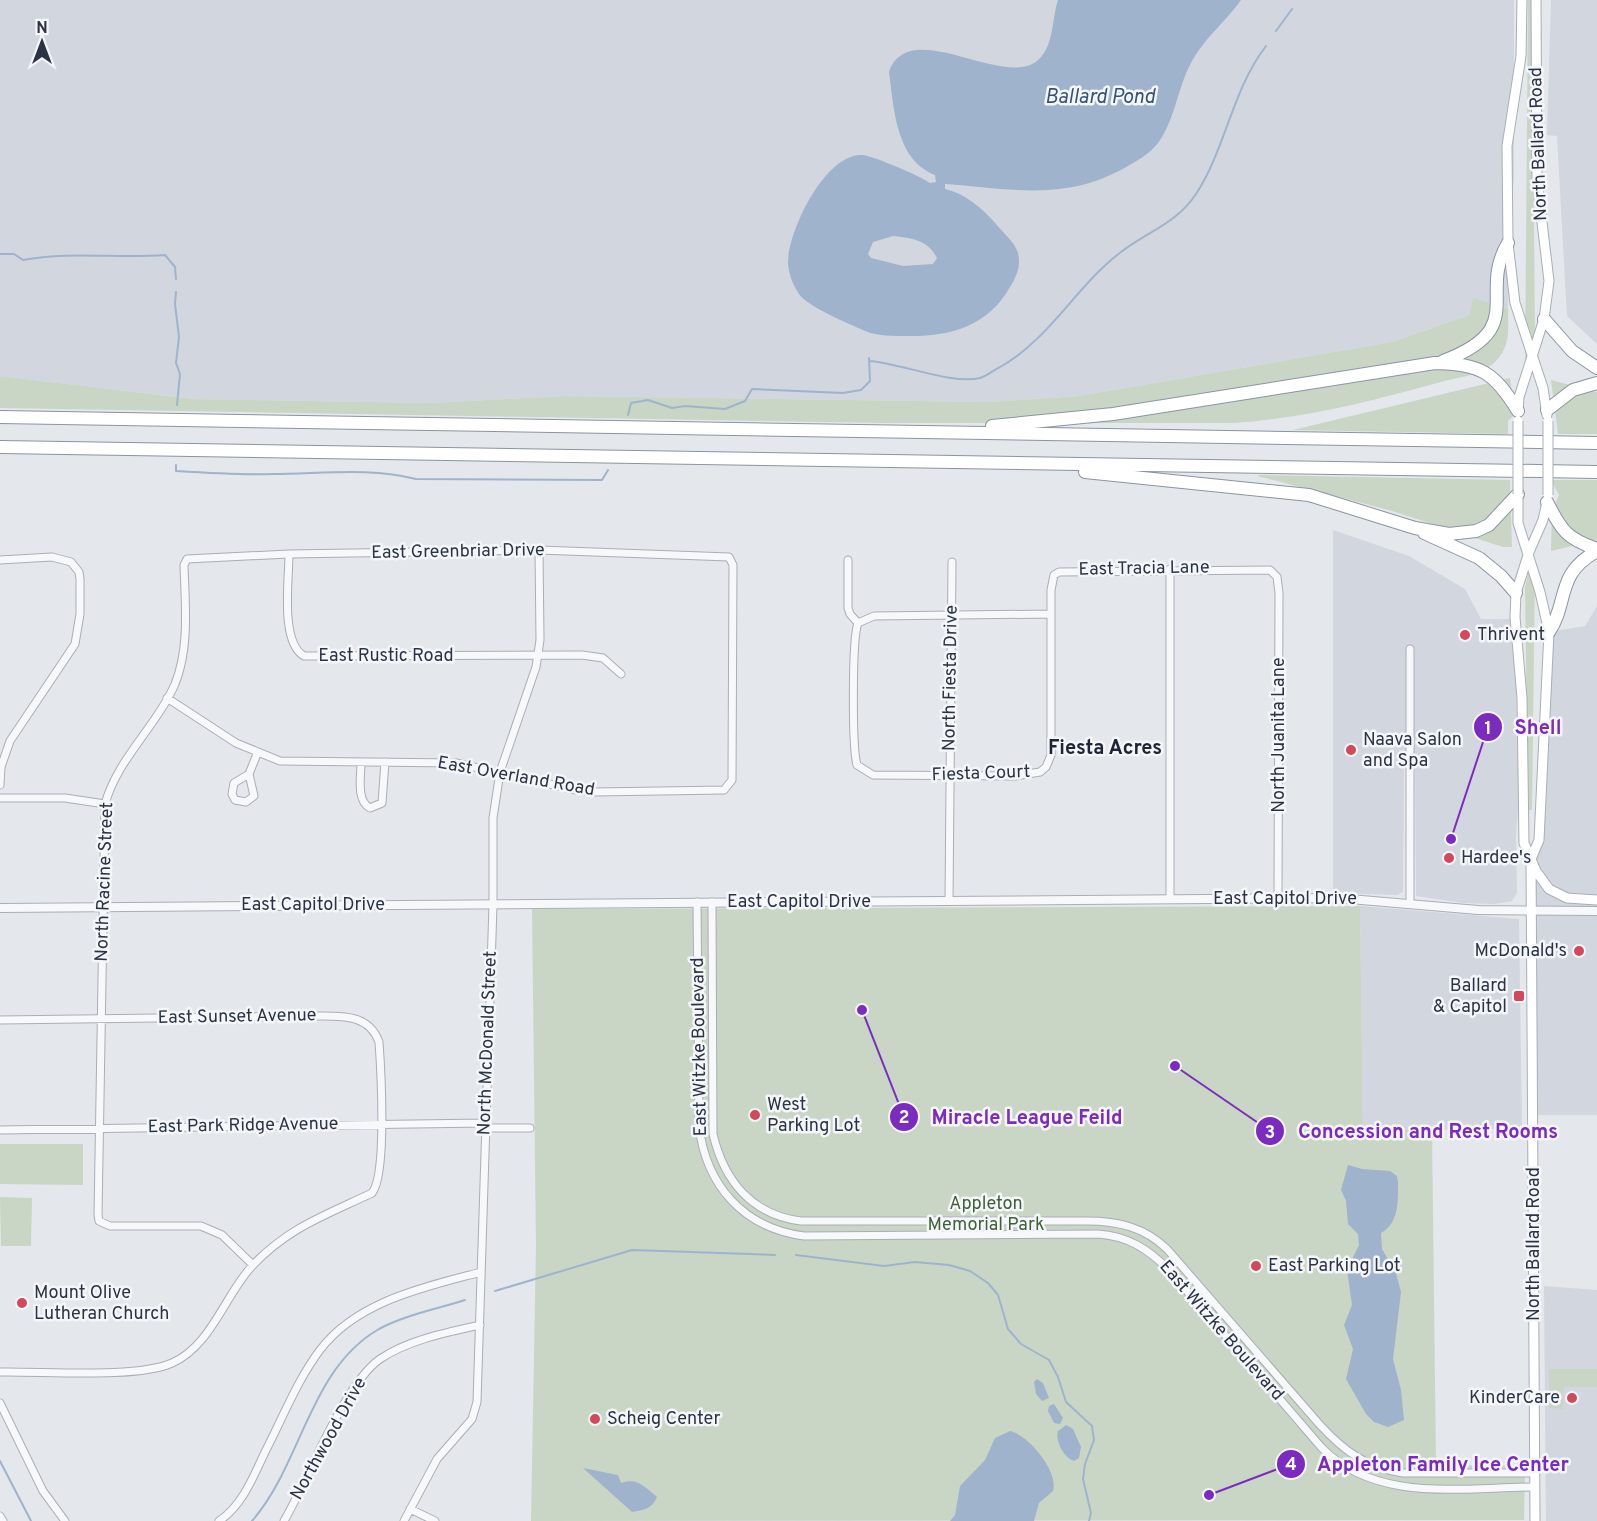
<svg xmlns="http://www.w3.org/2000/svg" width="1597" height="1521" viewBox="0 0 1597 1521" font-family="Overpass,sans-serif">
  <rect width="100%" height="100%" fill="#e4e7ec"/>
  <path fill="#d2d6de" d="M0,0H1514V178L1510,219L1508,309L1473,299L1469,315L1392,342L1079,396L989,402L564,396L430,403L193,399L0,376Z
    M1551,0H1597V344L1567,316L1557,136L1547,135Z
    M1333,530L1409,556L1465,589L1481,619H1514L1519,798L1516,835L1517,893L1512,901L1495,904L1463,903L1416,896L1415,763H1404L1403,892L1397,895L1333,893Z
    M1597,606V1115H1533L1531,859L1539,840L1549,632L1585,626Z
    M1360,906L1519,919L1522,1129L1363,1130Z
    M1544,1286L1597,1290V1521H1546Z"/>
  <path fill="#c9d6c5" d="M1528,0H1532L1535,342L1525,367Z
    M1473,298L1508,309C1508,327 1511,346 1496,361C1481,376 1457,377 1437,383C1369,402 1305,418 1234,423H884L0,408V376L193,399L430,403L564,396L989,402L1079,396L1392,342L1469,315Z
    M1510,378L1514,415L1508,421V434L1293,430Z
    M1551,380L1597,392V434H1558Z
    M1261,475L1510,480L1512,547H1503L1389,510L1257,476Z
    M1551,480H1597V540L1551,551L1552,511L1559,495Z
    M1535,564L1532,810H1528L1525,587L1529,570Z
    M1360,906L1363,1129L1432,1130L1436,1465L1525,1466L1524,1520L531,1521L536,1246L532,909Z
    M0,1144H83V1185L0,1184Z
    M0,1197L32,1198L31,1246H1Z
    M1549,1369H1597V1387H1564L1563,1409L1549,1408Z"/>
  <path fill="#9fb4cc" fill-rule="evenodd" d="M1058,0H1241C1227,20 1208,35 1195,56C1179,81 1177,112 1162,137C1154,151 1142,158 1128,166C1066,202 1013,189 945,184V189C966,194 982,208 996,224C1004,234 1014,241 1018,253C1021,266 1017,276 1010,287C988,327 948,337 906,336C893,336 877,336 865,331C850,324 806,306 799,294C793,285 789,275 788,264C787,233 825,152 863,155C876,157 918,175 930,183L936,182L935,175C896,160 894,109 889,72C910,13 1009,95 1041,57C1054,42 1052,18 1058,0ZM893,236C912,238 928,240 937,258L933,264L903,266L871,258L868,254L873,242Z
    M1348,1165L1362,1169L1390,1171L1397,1176L1398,1182C1398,1202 1399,1223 1381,1233L1382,1249L1396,1273L1401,1292L1393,1359L1401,1390L1404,1420L1388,1427L1374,1422L1366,1414L1346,1379L1353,1349L1344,1325L1352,1305L1347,1270L1359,1245L1358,1234L1348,1224L1346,1201L1341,1190Z
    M1037,1379L1043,1383L1049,1398L1042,1401L1036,1394L1034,1382Z
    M1054,1404L1063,1418L1060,1424L1054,1423L1048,1411L1049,1406Z
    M1066,1425L1073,1429L1081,1447L1079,1458L1074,1461C1064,1458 1055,1441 1058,1431Z
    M1010,1431C1029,1435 1059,1472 1053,1491L1039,1503L1034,1521H950L955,1515L960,1486L985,1460L995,1438Z
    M583,1468L618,1475L621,1483C637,1477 645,1487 657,1497C652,1509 644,1510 632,1512Z"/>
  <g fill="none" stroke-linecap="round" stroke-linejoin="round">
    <path stroke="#9fb4cc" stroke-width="2" d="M1276,31L1292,9
      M0,254H14L23,260C71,251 118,259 165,255L175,267L176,279
      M176,292L175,304L179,337L176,363L180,374L177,405
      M869,361C900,363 953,385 980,378C987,376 994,370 1000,367C1050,339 1076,286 1121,252C1147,232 1177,223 1196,194C1226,148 1232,90 1266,46
      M628,415L631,403L648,400L672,408L685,406L725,409L745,401L752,389L843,393L861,390L870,381L869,358
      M176,465V471C208,473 241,475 273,474C320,474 371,467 416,479L602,480L608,470
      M796,1255L884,1266L915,1262L949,1265L970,1271L988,1283L998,1295L1008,1329L1021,1344L1049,1360L1058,1377L1066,1402L1092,1426L1094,1440L1085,1464L1083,1479L1091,1513L1089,1521
      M495,1291L632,1250L775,1255
      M0,1461L31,1521
      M252,1521C302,1464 309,1369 379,1329C405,1315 437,1309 465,1300"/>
    <g stroke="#a9aeb7" stroke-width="9">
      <path id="minor" d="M289,554C289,580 280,642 304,656L582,655L603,658L621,674
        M0,560L52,557L71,562L79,572L80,579V614L75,644L10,741L1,767L0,785
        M848,560V608L850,614L858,623
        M1051,614L874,616L858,623C852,638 852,747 857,765L873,775L1015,776L1040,772L1046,767L1051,755V590L1054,575L1059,572L1270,570L1277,577L1279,593L1278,898
        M167,698L236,743L280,761L456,763L576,790L596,792L724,790L732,780L733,565L729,557L539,550L289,554L187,559L184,565C185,603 190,647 175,684C156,727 118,758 105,804L98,1215L99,1221L110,1226H201L222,1235L253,1265
        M361,763C361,776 356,801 370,808L382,803L385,762
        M249,774L234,783L232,794L235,800L246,802L254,796L249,774L257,754
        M0,798H65L105,804
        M1170,899V569
        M949,901L952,562
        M697,902L699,1126C706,1185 743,1228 804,1236L1098,1234C1128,1236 1148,1249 1169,1270L1321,1447C1376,1504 1464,1487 1535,1487
        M712,902L713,1134C724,1181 752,1215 801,1221H1087C1118,1221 1144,1227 1167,1249L1320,1425C1344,1451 1367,1468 1403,1473H1535
        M1410,904V649
        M0,1020L317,1016C342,1016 369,1014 379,1042C381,1070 387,1175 372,1193C326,1215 289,1227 252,1266C225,1295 211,1346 172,1363C136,1379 43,1371 0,1372
        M485,1128H530
        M0,1130L485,1123
        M0,1403L43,1491L65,1521
        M410,1509L435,1521
        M0,1516L3,1521
        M219,1521C243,1505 254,1475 266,1450C283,1417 298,1379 320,1350C357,1301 425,1287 481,1272
        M284,1521C308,1480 344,1384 380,1359C408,1340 448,1332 480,1325
        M404,1521L437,1459L472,1419L477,1402L493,905V818L500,772L536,667L540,640L539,550"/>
    </g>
    <g stroke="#a9aeb7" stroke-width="10">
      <path id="tertiary" d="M0,908L1338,898L1478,910L1597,911"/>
    </g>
    <g stroke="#a9aeb7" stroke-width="11">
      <path id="secondary" d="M1522,0L1521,56L1507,146L1508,243L1515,303L1543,388L1547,415
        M1518,412L1519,397L1544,319L1549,281L1537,180L1536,0
        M1518,494V523L1540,592L1549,632L1539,840L1531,859L1535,1521
        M1547,502L1543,520L1529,552L1516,593L1515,617L1522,698L1524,843L1536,871L1549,889L1567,898L1597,900"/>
    </g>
    <g stroke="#8b94a3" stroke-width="14">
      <path id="motorway" d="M1544,319L1572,351L1597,368
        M1443,361C1530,328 1477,295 1508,243
        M1547,410L1573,390L1597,383
        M0,417L1597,443
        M992,426L1113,414L1435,363C1481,364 1494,372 1518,411
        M0,447L1597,472
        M1085,472L1309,495L1415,528L1449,534L1476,531L1489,525L1518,494
        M1547,502C1561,530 1567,539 1597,549
        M1424,533L1479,558L1501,576L1516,593
        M1549,632C1569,602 1555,574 1597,551"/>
    </g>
    <use href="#minor" stroke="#f7f8fa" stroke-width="7"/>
    <use href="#tertiary" stroke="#f7f8fa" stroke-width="8"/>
    <use href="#secondary" stroke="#fff" stroke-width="9"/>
    <use href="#motorway" stroke="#fff" stroke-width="12"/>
    <g stroke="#a9aeb7" stroke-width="11" stroke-linecap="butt">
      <path id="secondary-bridge" d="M1548,421V495
        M1518,494V421"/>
    </g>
    <use href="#secondary-bridge" stroke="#fff" stroke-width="9"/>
  </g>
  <g fill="#d1495b" stroke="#f4f6f9" stroke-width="2">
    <circle cx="1465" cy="635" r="6"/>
    <circle cx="1351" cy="750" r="6"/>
    <circle cx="1449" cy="858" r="6"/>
    <circle cx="1579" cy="951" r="6"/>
    <rect x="1513" y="990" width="12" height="12" rx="3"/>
    <circle cx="755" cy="1115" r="6"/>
    <circle cx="1256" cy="1266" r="6"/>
    <circle cx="22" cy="1303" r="6"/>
    <circle cx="1572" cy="1398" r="6"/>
    <circle cx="595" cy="1419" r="6"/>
  </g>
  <g text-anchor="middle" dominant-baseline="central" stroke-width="5" stroke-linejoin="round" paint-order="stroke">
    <g font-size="18" fill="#2b3445" stroke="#f4f6f9">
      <text transform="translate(1539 144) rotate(-92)">North Ballard Road</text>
      <text transform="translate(458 552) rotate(-1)">East Greenbriar Drive</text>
      <text transform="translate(1144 569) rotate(-1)">East Tracia Lane</text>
      <text x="386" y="656">East Rustic Road</text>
      <text transform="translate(951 678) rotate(-89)">North Fiesta Drive</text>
      <text transform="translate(1279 735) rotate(-90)">North Juanita Lane</text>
      <text transform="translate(981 774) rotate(-2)">Fiesta Court</text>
      <text transform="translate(516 777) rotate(10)">East Overland Road</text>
      <text transform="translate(105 882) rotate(-88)">North Racine Street</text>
      <text x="1285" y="899">East Capitol Drive</text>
      <text x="799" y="902">East Capitol Drive</text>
      <text x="313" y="905">East Capitol Drive</text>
      <text transform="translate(237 1017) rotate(-1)">East Sunset Avenue</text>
      <text transform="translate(488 1043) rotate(-88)">North McDonald Street</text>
      <text transform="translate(700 1047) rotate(-91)">East Witzke Boulevard</text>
      <text transform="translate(243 1126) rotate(-1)">East Park Ridge Avenue</text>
      <text transform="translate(1534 1244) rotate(-90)">North Ballard Road</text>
      <text transform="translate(1221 1331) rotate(49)">East Witzke Boulevard</text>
      <text transform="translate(329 1439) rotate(-61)">Northwood Drive</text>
    </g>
    <g font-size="18" fill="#2b3445" stroke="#f4f6f9" text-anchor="start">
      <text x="1477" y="635">Thrivent</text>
      <text x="1363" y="740">Naava Salon<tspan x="1363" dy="21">and Spa</tspan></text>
      <text x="1461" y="858">Hardee's</text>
      <text x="1567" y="951" text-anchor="end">McDonald's</text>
      <text x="1507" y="986" text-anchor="end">Ballard<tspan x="1507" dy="21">&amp; Capitol</tspan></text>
      <text x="767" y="1105">West<tspan x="767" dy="21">Parking Lot</tspan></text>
      <text x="1268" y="1266">East Parking Lot</text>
      <text x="34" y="1293">Mount Olive<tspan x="34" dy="21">Lutheran Church</tspan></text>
      <text x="1560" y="1398" text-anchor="end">KinderCare</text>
      <text x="607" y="1419">Scheig Center</text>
    </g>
    <g font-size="18" fill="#3f6138" stroke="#f4f6f9">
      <text x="986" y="1204">Appleton<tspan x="986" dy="21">Memorial Park</tspan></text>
    </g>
    <g font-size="20" font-style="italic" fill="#34527a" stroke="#f4f6f9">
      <text x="1100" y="98">Ballard Pond</text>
    </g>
    <g font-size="20" font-weight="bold" fill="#1d2536" stroke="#f4f6f9">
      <text x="1105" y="749">Fiesta Acres</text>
    </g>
  </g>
  <path fill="none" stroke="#7b2cbf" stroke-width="2" d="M1451 839L1488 727M862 1010L904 1117M1175 1066L1270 1131M1209 1495L1291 1464"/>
  <g fill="#7b2cbf" stroke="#f4f6f9" stroke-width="2">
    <circle cx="1451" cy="839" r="6"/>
    <circle cx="862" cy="1010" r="6"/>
    <circle cx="1175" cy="1066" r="6"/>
    <circle cx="1209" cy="1495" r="6"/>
    <circle cx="1488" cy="727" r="15"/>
    <circle cx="904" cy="1117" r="15"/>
    <circle cx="1270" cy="1131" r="15"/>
    <circle cx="1291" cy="1464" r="15"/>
  </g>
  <g font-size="18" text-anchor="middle" font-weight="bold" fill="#fff">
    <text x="1488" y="734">1</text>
    <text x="904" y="1123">2</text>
    <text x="1270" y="1138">3</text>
    <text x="1291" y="1470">4</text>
  </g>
  <g font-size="20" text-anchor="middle" font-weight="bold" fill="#7b2cbf" stroke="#f4f6f9" stroke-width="5" stroke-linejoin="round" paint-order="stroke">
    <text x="1538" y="734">Shell</text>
    <text x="1027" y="1124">Miracle League Feild</text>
    <text x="1428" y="1138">Concession and Rest Rooms</text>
    <text x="1443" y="1471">Appleton Family Ice Center</text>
  </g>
  <g transform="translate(42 42)" stroke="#f4f6f9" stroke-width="4.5" paint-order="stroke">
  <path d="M0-4.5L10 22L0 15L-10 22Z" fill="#2b3445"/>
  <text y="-9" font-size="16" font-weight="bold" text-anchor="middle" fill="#2b3445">N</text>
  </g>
</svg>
